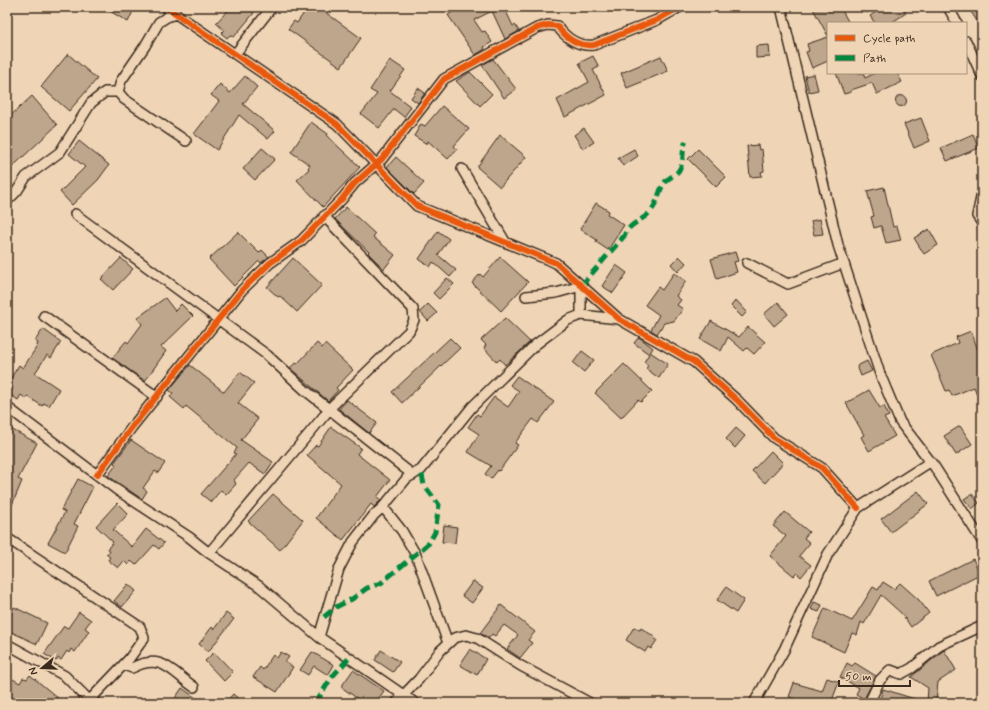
<svg xmlns="http://www.w3.org/2000/svg" width="989" height="710" viewBox="0 0 989 710" font-family="Mynerve,sans-serif">
  <rect width="100%" height="100%" fill="#efd5b6"/>
  <filter id="ink" filterUnits="userSpaceOnUse"><feTurbulence type="fractalNoise" baseFrequency=".025" numOctaves="2"/><feDisplacementMap in="SourceGraphic" scale="8" xChannelSelector="R" yChannelSelector="G"/><feConvolveMatrix kernelMatrix="1 2 1 2 8 2 1 2 1" color-interpolation-filters="sRGB"/></filter>
  <g filter="url(#ink)">
    <path fill="#bda68c" stroke="#3b2a1e" d="M103,7H135L128,22Z
      M231,7H246L254,13L234,37L230,35L227,38L221,33L224,30L216,23Z
      M308,7H318L361,38L341,67L288,29L294,21L297,23Z
      M460,7H504L513,26L515,25L519,31L505,39L492,11L474,20L482,32L485,31L492,42L484,47L485,49L475,55L448,15Z
      M812,7H840L849,23H828V36Z
      M883,7H901L906,13L891,23H875L870,16Z
      M968,7H982V29Z
      M828,37V61L812,68L806,52L809,51L807,44Z
      M769,45L770,57L756,58V46Z
      M68,54L97,79L69,111L41,87Z
      M593,56L599,67L593,70L606,95L565,117L557,100L589,82L579,63Z
      M661,56L668,71L627,88L621,73Z
      M493,59L516,89L504,98L482,65Z
      M390,60L405,70L390,91L411,107L404,117L394,109L379,128L361,114L377,94L370,90Z
      M470,72L492,94L480,106L456,81Z
      M836,73H863L865,78L875,73H897L902,82L877,94L872,83L851,90V92L844,94Z
      M814,74L818,90L809,92L805,76Z
      M245,76L257,87L243,104L275,131L268,139L239,115L217,150L194,134L219,101L211,95L220,84L230,93Z
      M418,88L425,93L418,103L411,98Z
      M895.5 101a5.5 5.5 0 1 1 11 0a5.5 5.5 0 1 1-11 0Z
      M32,96L57,125L7,172V119Z
      M442,106L469,129L454,146L457,149L448,159L428,141L427,144L414,136L421,124L425,126Z
      M921,118L930,141L914,148L904,124Z
      M311,122L328,134L327,136L360,167L323,207L297,180L309,169L308,168L310,165L291,152Z
      M584,128L594,142L583,149L574,135Z
      M973,134L979,148L947,161L941,148Z
      M500,135L526,157L500,187L477,167Z
      M79,141L109,165L98,180L72,205L60,192L85,167L69,154Z
      M758,145L759,150L762,149L764,171L761,172L762,176L750,177L747,146Z
      M262,148L275,159L255,180L243,169Z
      M634,149L638,156L623,166L618,158Z
      M698,149L726,177L716,187L688,159Z
      M396,157L424,183L414,194L387,167Z
      M884,187L893,227L897,226L901,240L886,243L881,226L874,228L871,217L874,216L867,191Z
      M596,203L609,211L607,214L624,225L608,250L596,242L597,240L580,229Z
      M346,207L375,234L373,237L395,255L384,269L368,253L369,252L335,219Z
      M820,219L823,234L814,235L811,221Z
      M929,229L938,245L924,254L914,238Z
      M438,231L449,239L438,255L456,270L450,277L433,262L430,267L419,259Z
      M238,232L259,253L262,250L269,257L261,263L259,261L234,286L209,259Z
      M735,252L738,261L734,262L737,272L717,279L711,259Z
      M679,256L686,263L678,272L671,264Z
      M500,257L528,282L501,311L472,283L480,274L483,277Z
      M121,258L133,269L113,290L101,279Z
      M293,258L322,285L297,312L280,296L278,297L267,287Z
      M616,265L627,273L613,293L602,286Z
      M674,273L686,281L676,296L681,300L677,305L683,309L674,321L664,323L657,334L651,330L659,315L645,305L658,287L662,290Z
      M447,278L454,284L439,299L433,293Z
      M165,298L175,311L181,304L193,316L161,347L166,351L145,381L112,358L126,341L128,343L142,324L137,318Z
      M736,300L747,312L742,317L731,306Z
      M778,302L788,314L774,326L764,314Z
      M428,304L437,313L428,321L420,312Z
      M505,318L530,342L505,365L500,359L497,362L484,348L486,345L481,340Z
      M711,321L739,337L748,327L765,342L754,354L747,348L744,351L728,337L721,351L700,339Z
      M43,329L61,342L51,358L47,355L35,373L59,389L49,406L44,403L42,406L27,396L26,399L21,395L18,400L9,394L13,388L7,384L19,365L23,368L36,348L38,343L35,341Z
      M971,331L982,361V406L974,387L952,396L949,390L946,391L931,355L958,343L956,337Z
      M639,337L653,348L649,354L634,343Z
      M450,338L460,348L402,403L392,392Z
      M317,343L322,348L325,344L353,370L336,388L338,390L328,401L290,368L295,363L297,364Z
      M582,351L594,360L584,372L573,363Z
      M650,352L668,364L659,378L646,369L648,365L644,362Z
      M867,361L872,371L861,376L857,366Z
      M624,364L652,391L641,402L638,400L621,418L595,393Z
      M190,365L224,392L240,372L254,383L238,403L258,419L241,440L273,462L265,474L249,463L234,480L236,484L226,495L221,490L211,502L201,494L236,454L234,453L237,448L186,406L184,409L170,397L173,393L169,390Z
      M517,376L554,402L538,423L533,419L515,443L518,445L499,471L498,470L491,479L485,474L491,466L468,452L479,434L468,427L477,414L480,416L494,397L508,407L519,391L510,385Z
      M869,390L880,408L884,406L889,416L884,418L895,436L869,451L861,437L864,435L846,403Z
      M347,400L377,423L369,433L339,409Z
      M960,426L972,444L956,455L944,436Z
      M7,427L37,443L18,479L22,481L7,517Z
      M331,427L361,448L357,454L390,480L377,497L381,500L374,507L371,504L343,540L316,518L341,484L307,455L316,445L318,446Z
      M736,428L745,436L735,448L726,439Z
      M131,440L165,463L158,473L155,471L143,488L147,491L142,499L108,476L116,465L114,463Z
      M771,451L783,463L765,483L752,471Z
      M78,479L93,487L74,524L78,526L65,552L48,543L65,512L61,510Z
      M918,491L928,504L891,532L881,519Z
      M273,494L303,520L280,550L248,521Z
      M972,494L979,503L972,509L964,499Z
      M117,503L128,514L113,530L132,547L146,529L164,543L159,549L154,545L136,565L131,561L128,565L124,561L118,568L108,560L110,557L106,554L110,552L108,548L113,542L96,526Z
      M785,512L809,532L804,538L810,543L799,556L811,565L801,577L797,573L794,576L770,556L786,536L773,526Z
      M444,525L457,527L455,543L442,542Z
      M973,559L980,574L936,596L929,581Z
      M473,581L483,588L472,603L462,596Z
      M883,582L894,589L900,583L919,600L929,613L911,627L902,614L881,595L864,624L861,622L857,635L852,633L844,652L812,637L825,608L852,621L873,587L878,590Z
      M128,584L136,591L122,607L114,601Z
      M726,587L744,600L736,613L717,600Z
      M814,602L822,605L819,612L811,609Z
      M501,605L535,632L528,640L532,643L520,658L507,649L518,635L504,625L495,636L492,634L489,638L480,633Z
      M14,607L47,623L37,644L7,630V623Z
      M79,612L91,620L85,628L89,631L75,652L71,649L69,653L67,651L61,660L58,658L56,661L44,654L64,626L68,628Z
      M226,613L234,619L208,652L199,644L212,627L214,629Z
      M634,627L640,630L641,628L655,637L654,638L657,640L651,649L648,647L645,652L626,640Z
      M470,649L486,659L477,675L460,665Z
      M381,650L400,662L393,672L375,660Z
      M944,650L956,670L938,682L936,703H927L928,688L911,677Z
      M214,652L233,672L224,681L205,661Z
      M281,652L289,657L285,662L293,667L277,692L253,677L260,667L263,670L273,655L277,658Z
      M312,652L334,665L328,675L314,666L308,675L300,670Z
      M847,663L852,666L855,663L876,676L864,699L856,694L859,688L840,677Z
      M353,670L384,691L375,703H364L341,687Z
      M30,675L58,698L53,703H27L21,698L18,703H13L7,699V676L20,683L23,678L27,679Z
      M827,678L839,682L831,703H808L789,697L794,683L822,691Z
      M182,688L203,703H178L174,700Z
      M883,689L921,701V703H879Z
      M233,694L243,703H225Z"/>
    <g fill="none" stroke-linecap="round" stroke-linejoin="round">
      <g stroke="#3b2a1e" stroke-width="12">
        <path id="minor" d="M166,7L337,124L417,206L556,263L619,319L694,362L737,400L774,438L822,468L858,508
          M781,7L838,245L880,374L900,422L934,466L982,541
          M865,7H867
          M948,7L957,23
          M175,14L167,17L159,22L145,46L121,81L118,92L124,99L186,141
          M966,41L982,76
          M235,54L272,7
          M462,169L506,243
          M982,193L977,216L982,223
          M7,201L17,191L26,177L60,152L91,103L105,92H118
          M75,214L267,355L306,391L413,475
          M747,263L788,284L844,263
          M581,286V315L619,319
          M526,296L556,293L581,286
          M44,316L157,397
          M7,407L117,490L189,537L209,553L259,586L319,637L415,703
          M97,475L132,427L242,290L270,263L301,241L342,199L355,183L382,159L444,79L537,28L548,25L557,26C566,38 579,47 594,45L657,20L680,7
          M383,507L402,531L416,555L448,643
          M7,538L140,627L144,638L129,659L87,703
          M209,553L333,405L409,331L414,320L413,309L324,216
          M319,637L339,569L353,542L374,515L383,507L407,478L421,470L472,407L535,345L568,320L581,315
          M7,644L65,676L92,703
          M124,665L132,668C161,653 170,670 194,687
          M396,703L419,679L440,651L454,638L466,635L477,638L521,666L590,703
          M754,703L784,650L828,554L858,508L930,462
          M869,703L880,680L890,670L901,674L912,668L939,646L982,626"/>
      </g>
      <use href="#minor" stroke="#efd5b6" stroke-width="9"/>
      <path stroke="#00873e" stroke-width="5" stroke-dasharray="10 5" stroke-linecap="butt" d="M581,286L624,236C629,223 641,222 650,212C658,204 658,191 665,182C669,177 676,175 679,170C685,162 681,151 686,141
        M324,617L336,607L352,599L367,588L381,583L429,543L435,532L439,505L424,485L421,470
        M316,703L331,678L349,658"/>
      <g stroke="#efd5b6" stroke-width="8">
        <path id="cycleway" d="M166,7L337,124L417,206L556,263L619,319L694,362L737,400L774,438L822,468L858,508
          M97,475L132,427L242,290L270,263L301,241L342,199L355,183L382,159L444,79L537,28L548,25L557,26C566,38 579,47 594,45L657,20L680,7"/>
      </g>
      <use href="#cycleway" stroke="#e8590c" stroke-width="6"/>
    </g>
  </g>
  <rect width="989" height="710" fill="none" stroke="#efd5b6" stroke-width="24"/>
  <rect x="12" y="12" width="965" height="686" fill="none" stroke="#3b2a1e" stroke-width="1.5" filter="url(#ink)"/>
  <rect x="827" y="22" width="140" height="52" fill="#efd5b6" stroke="#a79179"/>
  <rect x="835" y="35" width="20" height="6" fill="#e8590c" stroke="#a79179"/>
  <text x="863" y="42" font-size="12" fill="#3b2a1e">Cycle path</text>
  <rect x="835" y="55" width="20" height="6" fill="#00873e" stroke="#a79179"/>
  <text x="863" y="62" font-size="12" fill="#3b2a1e">Path</text>
  <g transform="translate(42 668) rotate(251)" stroke="#efd5b6" stroke-width="3" paint-order="stroke">
  <path d="M0-3L7 15L0 10L-7 15Z" fill="#3b2a1e"/>
  <text y="-6" font-size="11" font-weight="bold" text-anchor="middle" fill="#3b2a1e">N</text>
  </g>
  <path d="M839 680v6h71v-6" fill="none" stroke="#3b2a1e" stroke-width="2"/>
  <text x="845" y="680" font-size="12" fill="#3b2a1e" stroke="#efd5b6" stroke-width="3" paint-order="stroke">50 m</text>
</svg>
